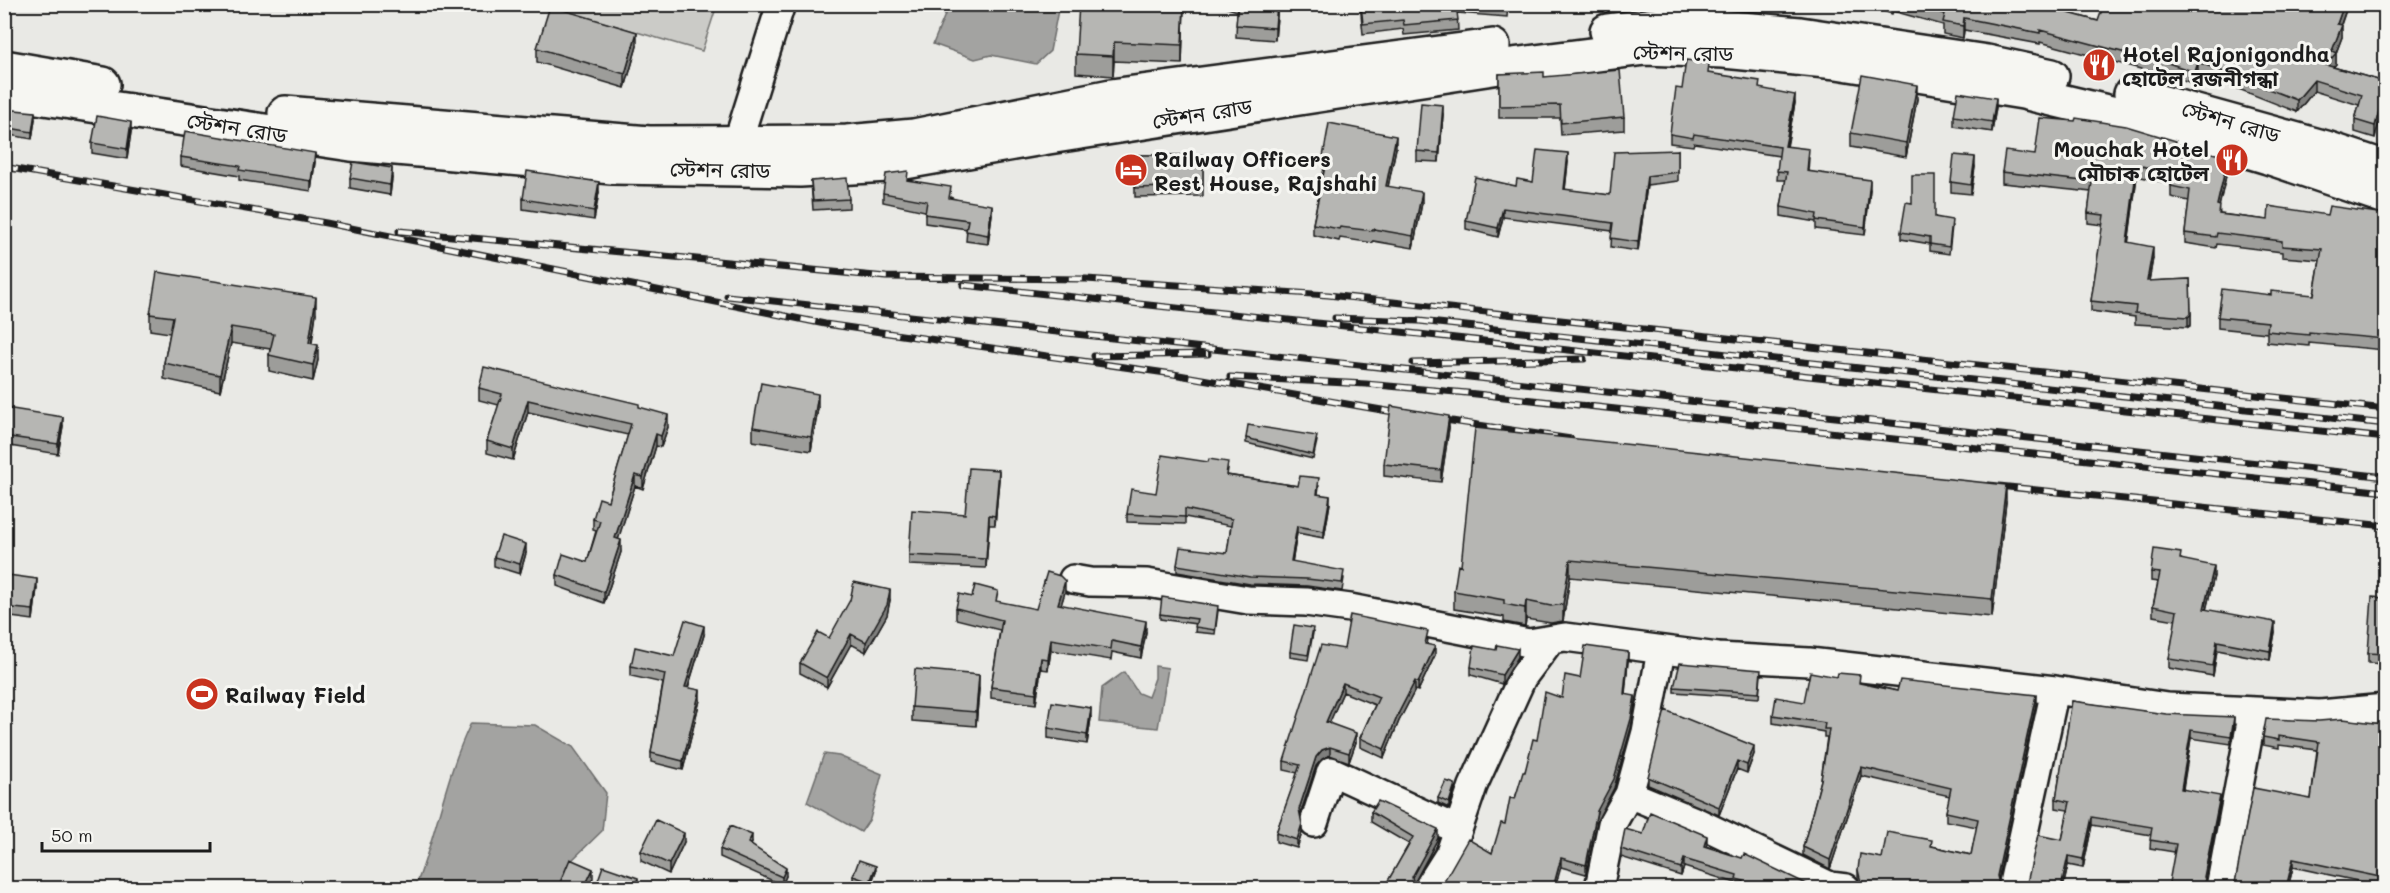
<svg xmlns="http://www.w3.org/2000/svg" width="2390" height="893" viewBox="0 0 2390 893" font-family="Mali,'Noto Sans Bengali',sans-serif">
  <rect width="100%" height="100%" fill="#e9e9e5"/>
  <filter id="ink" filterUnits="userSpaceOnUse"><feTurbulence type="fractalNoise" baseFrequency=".0167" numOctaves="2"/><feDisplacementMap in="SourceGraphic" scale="12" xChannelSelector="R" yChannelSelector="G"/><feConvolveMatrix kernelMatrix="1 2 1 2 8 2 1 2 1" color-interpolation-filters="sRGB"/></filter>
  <g filter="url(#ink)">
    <path fill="#cbcbc7" stroke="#747472" stroke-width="1.5" d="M544,5H717L702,51Z"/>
    <path fill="#a3a3a1" stroke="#6d6d6c" stroke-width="1.5" d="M949,5H1059L1050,51L1036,64L991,55L975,59L933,44Z
      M1155,666L1168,668L1158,728L1099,722L1102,688L1124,672L1138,693L1148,697L1155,678Z
      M471,723L535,725L573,747L606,793L602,831L568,864L557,888H415C437,834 445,776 471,723Z
      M824,754L839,756L882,774L870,819L861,832L807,802Z"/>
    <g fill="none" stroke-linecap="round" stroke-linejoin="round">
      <g stroke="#1c1c1c" stroke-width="32">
        <path id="street" d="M737,144L781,4
          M1073,579L1090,582L1147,583L1248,600L1306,602L1350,608L1529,643L1565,637L1718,657L1809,662L2055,690L2167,707L2320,714L2386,708
          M1629,794L1697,822L1830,886L1846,888
          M1314,823L1331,771L1458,830
          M1428,888L1450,853L1473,786L1522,678L1549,642
          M1599,888L1612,824L1629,794L1646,732L1661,651
          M2012,888L2055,690
          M2220,888L2253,711"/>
      </g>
      <g stroke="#1c1c1c" stroke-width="38">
        <path id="primary" d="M1607,31L1669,23L1800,34L1987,62L2052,76
          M4,67L103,84
          M4,92L351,144L612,167L800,170L888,165L1048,137L1512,65L1645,48L1724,51L1837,62L2023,92L2166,126L2268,157L2386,197
          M2131,94L2326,148L2386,168
          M285,113L649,143L847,142L914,136L1111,96L1493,46"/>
      </g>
      <use href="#street" stroke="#f6f6f2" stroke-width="27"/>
      <use href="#primary" stroke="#f6f6f2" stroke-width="33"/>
      <g stroke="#1c1c1c" stroke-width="7">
        <path id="rail" d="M4,167L326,223L825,324L1173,374L1405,414
          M399,231L886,277L1086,279L1328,295L2386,409
          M963,285L2386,438
          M727,296L2386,477
          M1335,318L1419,321L2386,424
          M1094,356L1208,354
          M1413,363L1584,359
          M1230,377L1366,384L1467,393L2386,492
          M1432,418L1571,439
          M1989,485L2386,526"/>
      </g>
      <use href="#rail" stroke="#f6f6f2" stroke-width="4.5" stroke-dasharray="14" stroke-linecap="butt"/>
    </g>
    <path fill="#9d9d9a" stroke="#1c1c1c" stroke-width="1.5" d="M301,4H317L316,9Z
      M1184,4L1182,64L1114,61L1113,76L1076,73V54Z
      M1215,4H1278L1275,40L1236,37L1237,11Z
      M1360,4H1508L1507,17L1457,13L1458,30L1404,35L1403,29L1363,34Z
      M1686,4H1734L1732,9L1686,6Z
      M1863,4H2068L2065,12L2098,21L2348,4L2341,25L2342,37L2336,53V64L2333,67L2385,82L2375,138L2355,132V120L2359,105L2314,91L2297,112L2198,73L2195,84L2153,70L2152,72L2040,42V44L1964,30L1963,38L1943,34V25L1893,11L1892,14Z
      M637,46L625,88L537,62V48Z
      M1499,74L1544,77L1624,117V130L1561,135L1560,118H1499Z
      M1709,74L1760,89L1795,103L1787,147L1809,158L1808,171L1870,189L1865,235L1816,229V222L1781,216V207L1786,180H1777L1779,156L1694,143L1693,146L1670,143V134L1682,89Z
      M1917,99L1906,157L1851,147V133Z
      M1996,107L1992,132L1954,126V116Z
      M4,109L35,119L32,139L4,134Z
      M1443,115L1439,162L1417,161V151Z
      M131,132L127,159L92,153V143Z
      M2176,144L2228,167L2219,206L2220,214L2268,220L2327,215L2385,214V350L2309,343V346L2267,342V333L2218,328V317L2271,295H2314L2320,260L2282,257V252L2217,244L2216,248L2185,243V233L2189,201L2171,197V184L2137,176L2128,243L2153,258L2149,281L2190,279L2191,325L2188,327L2135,324V317L2091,311V301L2103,225L2088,223V213L2091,192L2002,183V172Z
      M1396,148L1388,186L1422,203L1413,248L1373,241V243L1340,238L1339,241L1313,235V224L1324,168H1323V157Z
      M1678,150V181L1647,185L1638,251L1611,247L1612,231L1503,217L1498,237L1466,229V221L1516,186L1533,182L1568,162L1565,190L1610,195Z
      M1135,155H1203V196L1135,197Z
      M181,157L315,162L311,191L239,180V176L181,166Z
      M1975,167L1971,194L1951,192V182Z
      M350,178H392L390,195L350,188Z
      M908,180L992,214L988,244L966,241L967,229L925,223V211L883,202V193Z
      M811,181L849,199V208L813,210Z
      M599,192L594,220L523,209V199Z
      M1935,217L1952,226L1949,254L1930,251V244L1901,239V232Z
      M316,313L312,343L318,360L313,381L269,371V355L270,349L231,343L220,391L164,379V363L170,333L150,330V314Z
      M479,388L639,407L668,427L661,447L656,446L643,489L635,486L618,539L621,552L604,603L557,586V575L587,562L596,531L593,530V519L608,501L628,435L528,412L513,460L487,453V441L499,405L479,400Z
      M818,408L811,451L753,441V427Z
      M4,418L63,426L58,454L4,445Z
      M1449,428L1441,482L1384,476V464Z
      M1246,438L1317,441L1313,459L1246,443Z
      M1228,469L1227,475L1298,486H1319L1318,494L1330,503L1324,538L1297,533L1292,562L1344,578L1342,591L1307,586L1250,584L1177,572V565L1227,553L1231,526L1185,517V524L1127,522V514Z
      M999,479L995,525H989L986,568L909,565V555L965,514Z
      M2006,502L1992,617L1570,577L1563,621L1551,623L1526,619L1525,626L1504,622V617L1454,609V591L1461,566Z
      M526,553L520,574L494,566V557Z
      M2181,559L2214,576L2206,610L2275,632L2270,660L2217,650L2213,676L2169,668V659L2176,620L2153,616V606L2158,582L2151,581V572Z
      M37,588L33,620L4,616V599Z
      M1065,592L1061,605L1146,632L1141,658L1112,652L1111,660L1051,650L1048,670L1041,669L1036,704L991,698V687L1000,630L956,619V608L1036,609Z
      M2385,598V664L2368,663V653Z
      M890,600L887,615L866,652L851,644L827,687L800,673V663L829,638Z
      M1218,611L1215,634L1195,632L1196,624L1160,619V614Z
      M1313,633L1308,660L1290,657V652Z
      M704,635L688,688L700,700L683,770L651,762V753L663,683L631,676V666L674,656Z
      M1428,639L1427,645L1435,655L1418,691L1415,690L1399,721L1384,758L1360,747V738L1375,705L1343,692L1329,723L1356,742L1349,762L1330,755L1322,759L1316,766L1300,815L1302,833L1297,848L1276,842V833L1298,773L1284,770V761L1344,649Z
      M1518,657L1502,684L1471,675V667Z
      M1628,661L1625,694L1635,705L1631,728L1614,788L1597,821L1586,874L1561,867L1492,853L1505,824L1537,740L1562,698L1580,678Z
      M1761,675L1759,698L1674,692V687Z
      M1837,677L1897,691L2036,704L1998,880L1860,885L1858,878V870L1882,858L1932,846L1971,855L1977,827L1946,821V812L1950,796L1861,776L1830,869L1803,855V847L1821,780L1827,737H1824V732L1773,723V715L1804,702Z
      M979,689L976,726L912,721V707Z
      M2072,701L2234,726L2231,744L2191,738L2183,789L2220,804L2174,852L2150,848L2151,835L2092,825L2083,868L2068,865L2063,888H2024L2062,840L2068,810L2056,808V799Z
      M1091,718L1087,744L1048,738V728Z
      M2382,733L2381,748H2385V887L2293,867L2288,888H2232L2311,799L2317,750L2279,745V748L2263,745V737Z
      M1754,754L1747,773L1737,769L1719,815L1648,785V777Z
      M1455,789L1449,808L1438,803V798Z
      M1371,812L1438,838L1414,884V886L1384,888L1409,844L1371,822Z
      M1643,834L1707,844L1706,846L1815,888H1742L1736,887V883L1684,867L1681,876L1621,857V849Z
      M684,842L669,874L641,861V851Z
      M752,843L751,845L786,876L782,885L720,857V849Z
      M876,871L870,887L853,881V876Z
      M597,883L638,887L637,888H597Z"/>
    <path fill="#7f7f7d" stroke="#1c1c1c" stroke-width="1.5" d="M1184,4L1182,64V45Z
      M1277,4H1278L1275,40V28Z
      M2063,4H2068L2061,23V11Z
      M2344,4H2348L2337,35V24Z
      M1964,18V30L1963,38V26Z
      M2342,25V37L2336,53V64L2326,77V65Z
      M637,32V46L625,88V74Z
      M1114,42V61L1113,76V56Z
      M2198,62V73L2195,84V72Z
      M2314,80V91L2297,112V100Z
      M1917,85V99L1906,157V143Z
      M2385,88V100L2375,138V126Z
      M1795,95V103L1785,155V146Z
      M1996,98V107L1992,132V122Z
      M1443,105V115L1439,162V153Z
      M35,112V119L32,139V132Z
      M131,122V132L127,159V149Z
      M1396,136V148L1386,197V186Z
      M315,153V162L311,191V181Z
      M1568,153V162L1564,198V189Z
      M1975,157V167L1971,194V185Z
      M2228,157V167L2217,216V205Z
      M2137,165V176L2127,253V242Z
      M392,168V178L390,195V185Z
      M1647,176V185L1638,251V242Z
      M1870,180V189L1865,235V227Z
      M599,182V192L594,220V211Z
      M1422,192V203L1413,248V236Z
      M992,205V214L988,244V235Z
      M1503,208V217L1498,237V228Z
      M2153,247V258L2147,292V281Z
      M316,297V313L309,358V343Z
      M2191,314V325L2188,327V317Z
      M231,327V343L220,391V375Z
      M318,345V360L313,381V365Z
      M818,394V408L811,451V437Z
      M528,400V412L513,460V449Z
      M668,415V427L661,447V436Z
      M1449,416V428L1441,482V470Z
      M63,417V426L58,454V444Z
      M656,434V446L643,489V477Z
      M999,470V479L995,525V516Z
      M635,475V486L615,550V538Z
      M2006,485V502L1992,617V599Z
      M1330,496V503L1324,538V531Z
      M989,515V525L986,568V559Z
      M1297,526V533L1291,569V561Z
      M621,540V552L604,603V592Z
      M526,544V553L520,574V564Z
      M1570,560V577L1563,621V604Z
      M2214,566V576L2204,619V609Z
      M37,579V588L33,620V610Z
      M1065,581V592L1058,615V604Z
      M890,590V600L887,615L866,652V642Z
      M1526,601V619L1525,626V608Z
      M1146,621V632L1141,658V647Z
      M2275,622V632L2270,660V651Z
      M704,626V635L685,697V687Z
      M851,634V644L827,687V678Z
      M1051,639V650L1048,670V659Z
      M2217,641V650L2213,676V666Z
      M1435,646V655L1418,691V683Z
      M1518,649V657L1502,684V675Z
      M1628,652V661L1624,703V694Z
      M1041,658V669L1036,704V693Z
      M979,675V689L976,726V712Z
      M1415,681V690L1399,721L1384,758V749L1399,712Z
      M1343,683V692L1326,731V722Z
      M700,690V700L683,770V761Z
      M2036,695V704L1997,885V876Z
      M1635,696V705L1631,728L1614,788L1597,821L1586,874V865L1597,811Z
      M1091,708V718L1087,744V735Z
      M2234,717V726L2231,744V736Z
      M2191,730V738L2181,797V789Z
      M1356,733V742L1349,762V753Z
      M1754,746V754L1747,773V765Z
      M1330,747V755L1322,759L1316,766L1299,818V809L1316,757L1322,750Z
      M1737,761V769L1719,815V807Z
      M1861,767V776L1830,869V860Z
      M1455,784V789L1449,808V803Z
      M2220,796V804L2204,886V877Z
      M2092,817V825L2083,868V859Z
      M1302,824V833L1297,848V840Z
      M1438,829V838L1412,887V877Z
      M684,833V842L669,874V864Z
      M752,835V843L748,851V843Z
      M1707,836V844L1704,854V846Z
      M2068,856V865L2063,888H2061Z
      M1561,858V867L1555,888H1553Z
      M1684,859V867L1681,876V868Z
      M2293,859V867L2288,888H2286Z
      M876,866V871L870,887V882Z
      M786,868V876L782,885V877Z
      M593,869V878L589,888H584Z
      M638,878V887L637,888H634Z"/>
    <path fill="#b6b6b3" stroke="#1c1c1c" stroke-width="1.5" d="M1079,4H1184L1182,45L1114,42L1113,56L1076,54Z
      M1238,4H1277L1275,28L1236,25Z
      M1361,4H1456L1458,20L1404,25L1403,20L1363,24Z
      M1472,4H1507V7Z
      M1912,4H2063L2061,11L2098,21L2104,4H2344L2337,24L2342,25L2332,51L2336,53L2326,65L2385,82V88L2375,126L2355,120L2362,95L2314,80L2297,100L2198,62L2195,72L2153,58L2152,60L2040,30V33L1964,18L1963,26L1943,22L1945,14Z
      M550,6L637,32L625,74L537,48Z
      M1686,60L1709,63L1708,73L1760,81L1759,88L1795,95L1785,146L1809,149L1807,171L1870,180L1865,227L1816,220L1817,214L1781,207L1787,172L1777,171L1780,147L1694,134L1693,138L1670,134L1676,88L1682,89Z
      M1620,70L1624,117L1561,123L1560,105L1499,106V74L1544,72V77Z
      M1862,75L1917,85L1906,143L1851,133Z
      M1958,92L1996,98L1992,122L1954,116Z
      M1421,103L1443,105L1439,153L1417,151Z
      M4,109L35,112L32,132L4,127Z
      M97,116L131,122L127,149L92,143Z
      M2040,118L2075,121L2076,118L2126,126L2176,141L2175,144L2228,157L2217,205L2220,206L2219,214L2268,220L2269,206L2327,215L2329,206L2385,214V339L2309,332V335L2267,331L2268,322L2218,317L2222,289L2271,295V291L2314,295L2322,249L2282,246V241L2217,233L2216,237L2185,233L2190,190L2171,186L2173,173L2137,165L2127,242L2153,247L2147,281L2190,279L2191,314L2188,317L2135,313L2136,306L2091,301L2104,215L2088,213L2092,182L2002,172L2005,151L2035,155Z
      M1329,123L1396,136L1386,186L1422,192L1413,236L1373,229V231L1340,227L1339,229L1313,224L1327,157H1323Z
      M185,131L315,153L311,181L239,170L240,166L181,157Z
      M1537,150L1568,153L1564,189L1610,195L1614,152L1678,150V172L1647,176L1638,242L1611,238L1613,223L1503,208L1498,228L1466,221L1475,177L1516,186L1517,179L1533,182Z
      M1135,155H1203V186L1135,188Z
      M1954,155L1975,157L1971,185L1951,182Z
      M353,162L392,168L390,185L350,178Z
      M527,171L599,182L594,211L523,199Z
      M908,171L907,180L951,187L949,198L992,205L988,235L966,231L968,220L925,214L927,201L883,193L886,174Z
      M1912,175H1935V217L1952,220L1949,247L1930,244V237L1901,232L1906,202L1912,203Z
      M847,178L849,199L813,201L811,181Z
      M157,272L316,297L309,343L318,345L313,365L269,355L274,334L231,327L220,375L164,363L173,317L150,314Z
      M484,367L639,404V407L668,415L661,436L656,434L643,477L635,475L615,538L621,540L604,592L557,575L563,554L587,562L600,521L593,519L599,498L608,501L631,424L528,400L513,449L487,441L502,394L479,388Z
      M761,383L818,394L811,437L753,427Z
      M1391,406L1449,416L1441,470L1384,464Z
      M6,408L63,417L58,444L4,436V418Z
      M1248,425L1317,436L1313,455L1246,438Z
      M1475,428L2006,485L1992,599L1570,560L1563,604L1551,606L1526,601L1525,608L1504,604V600L1454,591L1458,565L1461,566Z
      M1162,455L1208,462L1209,459L1228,462L1226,475L1298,486L1300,476L1319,478L1317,494L1330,496L1324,531L1297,526L1291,561L1344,571L1342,583L1307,579L1250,577L1177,565L1180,547L1227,553L1232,519L1185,509V517L1127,514L1131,489L1156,493Z
      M969,468L999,470L995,516L989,515L986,559L909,555L912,510L965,514Z
      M501,536L526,544L520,564L494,557Z
      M2154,549L2181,553L2180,559L2214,566L2204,609L2275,622L2270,651L2217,641L2213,666L2169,659L2177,611L2153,606L2160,573L2151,572Z
      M1047,572L1060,576L1065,581L1058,604L1146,621L1141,647L1112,641L1111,649L1051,639L1048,659L1041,658L1036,693L991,687L1002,620L956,608L959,594L972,597L975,585L998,591L996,601L1036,609Z
      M8,575L37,579L33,610L4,607V599Z
      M854,582L890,590L887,605L866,642L851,634L827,678L800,663L818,632L829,638L850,600Z
      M1162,597L1218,606L1215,630L1195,627L1197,619L1160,614Z
      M2372,597L2385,598V654L2368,653Z
      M1350,615L1428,631L1425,644L1435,646L1418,683L1415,681L1399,712L1384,749L1360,738L1379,697L1343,683L1326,722L1356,733L1349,753L1330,747L1322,750L1316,757L1299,809L1302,824L1297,840L1276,833L1300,765L1284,761L1321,645L1344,649Z
      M685,620L704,626L685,687L700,690L683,761L651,753L665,674L631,666L635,647L674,656Z
      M1294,625L1313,628L1308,655L1290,652Z
      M1497,645L1518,649L1502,675L1471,667L1474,646L1496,650Z
      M1585,646L1628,652L1624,694L1635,696L1631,719L1614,779L1597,811L1586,865L1561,858L1553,888H1440L1468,839L1492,853L1501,823L1505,824L1510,798L1515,799L1523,772H1525L1533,739L1537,740L1545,692L1562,698L1565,675L1580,678Z
      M1680,663L1761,670L1759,693L1674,687Z
      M915,669L979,675L976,712L912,707Z
      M1810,672L1837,677L1838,673L1860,675L1859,683L1897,691L1900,680L2036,695L1997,876L2000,888H1857L1861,882L1858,870L1860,854L1882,858L1887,832L1932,840L1931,846L1971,855L1978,819L1946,812L1951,788L1861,767L1830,860L1803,847L1821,780L1829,729H1824L1825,723L1773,715L1776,697L1804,702Z
      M2072,701L2166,714L2234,717L2231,736L2191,730L2181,789L2220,796L2204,877L2208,888H2168L2176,844L2150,840L2152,827L2092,817L2083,859L2068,856L2061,888H2024L2027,883L2038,835L2062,840L2070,802L2056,799Z
      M1052,702L1091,708L1087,735L1048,728Z
      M1665,710L1754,746L1747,765L1737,761L1719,807L1648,777Z
      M2266,719L2319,721L2343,719L2382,724L2381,748H2385V878L2293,859L2286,888H2232L2235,883L2253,788L2311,799L2319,742L2279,736V740L2263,737Z
      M1446,781L1455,784L1449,803L1438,798Z
      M1378,801L1438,829L1412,877L1414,886L1417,888H1384L1413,837L1371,812Z
      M1650,812L1707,836L1704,846L1742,858L1744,854L1815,888H1749L1742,886L1744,881L1736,879L1737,875L1684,859L1681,868L1621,849L1625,829L1643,834Z
      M656,820L684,833L669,864L641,851Z
      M730,826L752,835L748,843L786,868L782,877L720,849Z
      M570,859L593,869L584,888H558Z
      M859,860L876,866L870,882L853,876Z
      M603,866L638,878L634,888H614L597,883Z
      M825,881L838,888H820Z"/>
  </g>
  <defs>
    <g id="restaurant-disc" transform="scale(1.725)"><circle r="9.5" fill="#c8321e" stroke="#f6f6f2"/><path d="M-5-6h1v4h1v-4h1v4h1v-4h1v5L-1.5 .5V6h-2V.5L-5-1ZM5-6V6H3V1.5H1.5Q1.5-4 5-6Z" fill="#fff"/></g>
    <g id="hotel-disc" transform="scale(1.725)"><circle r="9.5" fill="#c8321e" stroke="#f6f6f2"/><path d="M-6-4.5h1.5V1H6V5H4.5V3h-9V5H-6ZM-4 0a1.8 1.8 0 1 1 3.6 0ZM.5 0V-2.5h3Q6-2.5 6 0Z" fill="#fff"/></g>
    <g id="stadium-disc" transform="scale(1.725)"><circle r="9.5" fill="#c8321e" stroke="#f6f6f2"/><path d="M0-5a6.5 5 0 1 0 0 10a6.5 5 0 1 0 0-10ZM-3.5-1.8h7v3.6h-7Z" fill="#fff"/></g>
  </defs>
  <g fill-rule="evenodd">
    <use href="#restaurant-disc" x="2099" y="65"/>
    <use href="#restaurant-disc" x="2232" y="160"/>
    <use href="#hotel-disc" x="1131" y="170"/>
    <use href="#stadium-disc" x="202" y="694"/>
  </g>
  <g text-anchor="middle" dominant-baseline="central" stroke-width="6" stroke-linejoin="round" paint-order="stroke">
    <g font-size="21" fill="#1c1c1c" stroke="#f6f6f2">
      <text transform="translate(1683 52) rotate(1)">স্টেশন রোড</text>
      <text transform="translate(1202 113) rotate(-9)">স্টেশন রোড</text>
      <text transform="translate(2231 121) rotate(16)">স্টেশন রোড</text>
      <text transform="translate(237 127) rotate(9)">স্টেশন রোড</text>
      <text transform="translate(720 169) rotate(1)">স্টেশন রোড</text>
    </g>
    <g font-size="21" font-weight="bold" fill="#1c1c1c" stroke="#f6f6f2" text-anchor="start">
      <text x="2122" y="53">Hotel Rajonigondha<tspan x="2122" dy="24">হোটেল রজনীগন্ধা</tspan></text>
      <text x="2209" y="148" text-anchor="end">Mouchak Hotel<tspan x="2209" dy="24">মৌচাক হোটেল</tspan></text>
      <text x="1154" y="158">Railway Officers<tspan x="1154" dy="24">Rest House, Rajshahi</tspan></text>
      <text x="225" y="694">Railway Field</text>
    </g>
  </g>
  <rect width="2390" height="893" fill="none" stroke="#f6f6f2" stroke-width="24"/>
  <rect x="12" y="12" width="2366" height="869" fill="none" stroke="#1c1c1c" stroke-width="2" filter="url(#ink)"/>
  <path d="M42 842v9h168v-9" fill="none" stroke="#1c1c1c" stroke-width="3"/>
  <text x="51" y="842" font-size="18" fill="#1c1c1c" stroke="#f6f6f2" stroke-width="4.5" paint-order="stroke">50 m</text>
</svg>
